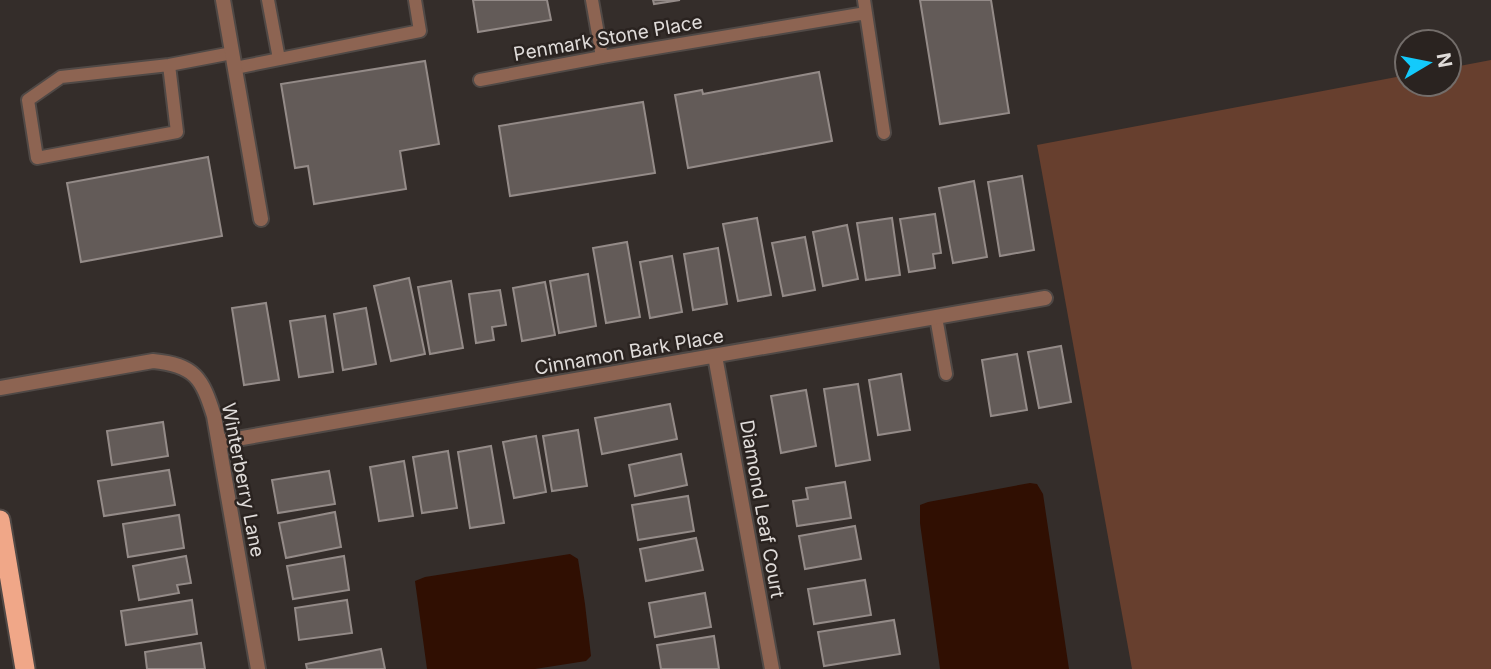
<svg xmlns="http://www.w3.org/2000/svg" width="1491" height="669" viewBox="0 0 1491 669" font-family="Inter,sans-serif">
  <rect width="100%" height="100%" fill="#342d2a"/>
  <path fill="#673f2e" d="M1491,60V669H1132L1037,145L1407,75V84H1449V68Z"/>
  <path fill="#300f02" d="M1030,483L1037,484L1043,494L1069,669H940L920,523V505L928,502Z
    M570,554L578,559L585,604L591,656L586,661L535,669H427L415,581L425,577Z"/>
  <path fill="#635b58" stroke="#948b88" stroke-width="2" d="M473,0H547L551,20L478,32Z
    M653,0H680L654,4Z
    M920,0H991L1009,113L940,124Z
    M425,61L439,144L400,151L406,189L314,204L308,166L295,168L281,84Z
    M819,72L832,141L688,168L675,95L702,90L703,94Z
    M643,102L655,173L510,196L499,126Z
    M208,157L222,236L81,262L67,183Z
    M1022,176L1034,250L1000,256L988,182Z
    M974,181L987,257L953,263L939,188Z
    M935,214L941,253L933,254L935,268L909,272L900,219Z
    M757,218L771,295L738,301L723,224Z
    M892,218L900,275L866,280L857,223Z
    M847,225L858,279L823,286L813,232Z
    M805,237L815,290L783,296L772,243Z
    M627,242L640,317L606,323L593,248Z
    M718,248L727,304L693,310L684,254Z
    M672,256L682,312L650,318L640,262Z
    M588,274L596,326L559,333L550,281Z
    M409,278L425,354L391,361L374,286Z
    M451,281L463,348L430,354L418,287Z
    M545,282L555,335L522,341L513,288Z
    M500,290L506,325L492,327L494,340L476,343L469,294Z
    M266,303L279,380L244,385L232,308Z
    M366,308L376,364L343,370L334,314Z
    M325,316L333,372L299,377L290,321Z
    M1061,346L1071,402L1039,408L1028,352Z
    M1017,354L1027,410L991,416L982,360Z
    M901,374L910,430L878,435L869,380Z
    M858,384L870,460L836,466L824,389Z
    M806,390L816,446L781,453L771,396Z
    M670,404L677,439L602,454L595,418Z
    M163,422L168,456L112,465L107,431Z
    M578,430L587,486L552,491L543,436Z
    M536,436L546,492L514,498L503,442Z
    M491,446L504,523L470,528L458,452Z
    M448,451L457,508L422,513L413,457Z
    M681,454L687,485L635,496L629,465Z
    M404,461L413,516L379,521L370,467Z
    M169,470L175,505L104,516L98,481Z
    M329,471L335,504L278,513L272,480Z
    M845,482L851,518L797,526L793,501L808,499L806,488Z
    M688,496L694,531L638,540L632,505Z
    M335,512L341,547L286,558L279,523Z
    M179,515L184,548L128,557L123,524Z
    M855,526L861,559L805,569L799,536Z
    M696,538L703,570L646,581L640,549Z
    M186,556L191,583L177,585L179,593L139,600L133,566Z
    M344,556L349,590L293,599L287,566Z
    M865,580L871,615L814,624L808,589Z
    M705,593L711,627L655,637L649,603Z
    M192,600L197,634L126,645L121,611Z
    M347,600L352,633L299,640L295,608Z
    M894,620L900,654L824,666L818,632Z
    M714,636L719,669H661L657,645Z
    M201,643L205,669H147L145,652Z
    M381,649L385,669H307L306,664Z"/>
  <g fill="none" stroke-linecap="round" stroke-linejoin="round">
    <g stroke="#504946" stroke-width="16">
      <path id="service" d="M268,0L279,59
        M592,0L602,57
        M864,0L884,133
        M169,65L177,132L37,158L28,100L61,77L169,65L232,53
        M235,68L420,31L415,0
        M480,80L602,57L866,13
        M936,317L946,374"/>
    </g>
    <g stroke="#504946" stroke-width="18">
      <path id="minor" d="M223,0L261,219
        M715,356L772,669
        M0,388L153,361C195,365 202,378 214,416L258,669
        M219,442L1045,298"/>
    </g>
    <g stroke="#504946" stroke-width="23">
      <path id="trunk" d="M0,520L25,669"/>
    </g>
    <use href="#service" stroke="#8d6452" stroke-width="12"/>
    <use href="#minor" stroke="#8d6452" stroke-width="14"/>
    <use href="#trunk" stroke="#f0a788" stroke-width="19"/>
  </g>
  <g text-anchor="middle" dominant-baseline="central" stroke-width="5" stroke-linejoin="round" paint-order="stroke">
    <g font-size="19" fill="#e0dcda" stroke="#2a2320">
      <text transform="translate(608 38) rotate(-10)">Penmark Stone Place</text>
      <text transform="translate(629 352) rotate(-10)">Cinnamon Bark Place</text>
      <text transform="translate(243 480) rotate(79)">Winterberry Lane</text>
      <text transform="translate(762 509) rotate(80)">Diamond Leaf Court</text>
    </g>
  </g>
  <g transform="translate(1428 63) rotate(80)"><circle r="33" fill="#2a2320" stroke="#736d6a" stroke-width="2"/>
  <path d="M0-5L12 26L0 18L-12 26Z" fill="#13cafb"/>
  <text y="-10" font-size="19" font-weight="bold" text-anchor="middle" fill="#e0dcda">N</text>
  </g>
</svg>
